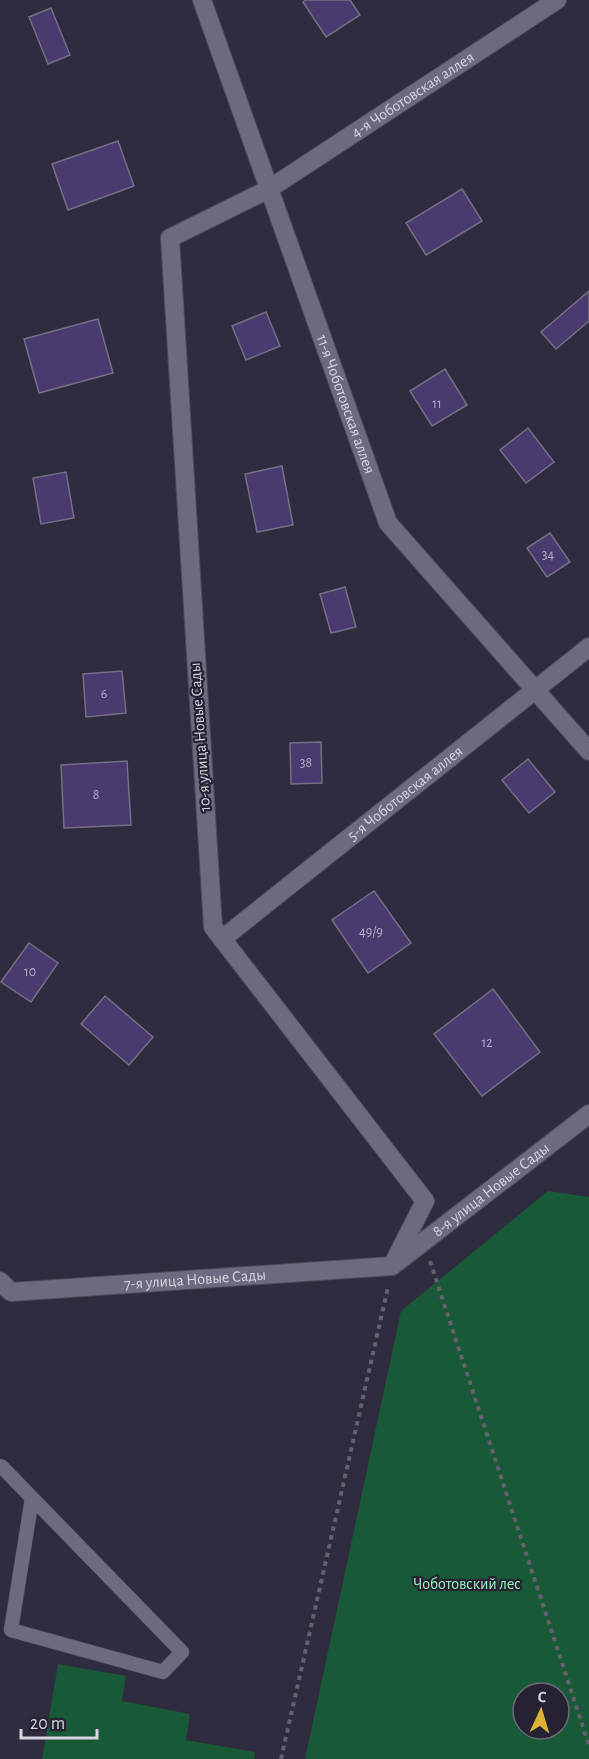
<svg xmlns="http://www.w3.org/2000/svg" width="589" height="1759" viewBox="0 0 589 1759" font-family="'Alegreya Sans',sans-serif">
  <rect width="100%" height="100%" fill="#302c3f"/>
  <path fill="#185937" fill-rule="evenodd" d="M548,1191L589,1197V1759H305L401,1311ZM523,1693H559V1729H523Z
    M58,1664L126,1676L122,1701L190,1714L186,1740L255,1752L254,1759H42Z"/>
  <path fill="#493a6f" stroke="#736f84" stroke-width="1.5" d="M306,0H350L360,15L326,37L303,2Z
    M51,8L70,55L48,64L29,17Z
    M118,141L134,186L68,210L52,164Z
    M462,189L482,221L426,255L406,223Z
    M589,291V321L556,349L541,332Z
    M266,312L280,346L246,360L232,326Z
    M98,319L113,373L39,393L24,339Z
    M445,369L467,405L432,426L410,391Z
    M528,428L554,462L526,483L500,450Z
    M282,466L293,525L257,532L245,474Z
    M66,472L74,518L41,524L33,478Z
    M550,533L570,562L547,577L527,548Z
    M345,587L356,627L331,633L320,594Z
    M122,671L126,713L86,717L83,674Z
    M321,742L322,783L291,784L290,743Z
    M528,759L555,792L529,813L502,780Z
    M127,761L131,825L64,828L61,765Z
    M374,891L411,943L368,973L332,920Z
    M29,943L58,963L31,1002L1,982Z
    M493,989L540,1052L482,1096L434,1034Z
    M105,996L153,1037L129,1065L81,1024Z"/>
  <g fill="none" stroke-linecap="round" stroke-linejoin="round">
    <g stroke="#4d4a5a" stroke-width="15">
      <path id="lane" d="M0,1466L2,1467L182,1652L163,1672L11,1630L32,1498"/>
    </g>
    <g stroke="#4d4a5a" stroke-width="20">
      <g id="street">
        <path id="s1" d="M202,0L388,523L589,751"/>
        <path id="s2" d="M222,939L589,647"/>
        <path id="s3" d="M396,1263L589,1114"/>
        <path id="s4" d="M392,1266L425,1201L213,927L170,238L269,189L557,0"/>
        <path id="s5" d="M0,1281L11,1292L392,1266"/>
      </g>
    </g>
    <path stroke="#646071" stroke-width="4" stroke-dasharray="4.5 4.5" stroke-linecap="butt" d="M430,1261L589,1745
      M281,1759L388,1287"/>
    <use href="#lane" stroke="#6e697f" stroke-width="14"/>
    <use href="#street" stroke="#6e697f" stroke-width="18"/>
  </g>
  <g text-anchor="middle" dominant-baseline="central" stroke-width="4.5" stroke-linejoin="round" paint-order="stroke">
    <g font-size="14" fill="#b4aec4">
      <text x="437" y="404">11</text>
      <text x="548" y="555">34</text>
      <text x="104" y="694">6</text>
      <text x="306" y="763">38</text>
      <text x="96" y="795">8</text>
      <text x="371" y="932">49/9</text>
      <text x="30" y="972">10</text>
      <text x="487" y="1043">12</text>
    </g>
    <g font-size="16" fill="#d7d4e1" stroke="#262234">
      <text stroke="none"><textPath href="#s4" startOffset="1392">4-я Чоботовская аллея</textPath></text>
      <text stroke="none"><textPath href="#s1" startOffset="429">11-я Чоботовская аллея</textPath></text>
      <text transform="translate(200 737) rotate(-94)">10-я улица Новые Сады</text>
      <text stroke="none"><textPath href="#s2" startOffset="234">5-я Чоботовская аллея</textPath></text>
      <text stroke="none"><textPath href="#s3" startOffset="120">8-я улица Новые Сады</textPath></text>
      <text stroke="none"><textPath href="#s5" startOffset="200">7-я улица Новые Сады</textPath></text>
    </g>
    <g font-size="16" fill="#94f0b7" stroke="#262234">
      <text x="467" y="1584">Чоботовский лес</text>
    </g>
  </g>
  <g transform="translate(541 1711) rotate(4)"><circle r="28" fill="#262234" stroke="#6d6979" stroke-width="1.5"/>
  <path d="M0-4.5L10 22L0 15L-10 22Z" fill="#dcb233"/>
  <text y="-9" font-size="16" font-weight="bold" text-anchor="middle" fill="#d7d4e1">С</text>
  </g>
  <path d="M21 1729v9h76v-9" fill="none" stroke="#d7d4e1" stroke-width="3"/>
  <text x="30" y="1729" font-size="18" fill="#d7d4e1" stroke="#262234" stroke-width="4.5" paint-order="stroke">20 m</text>
</svg>
